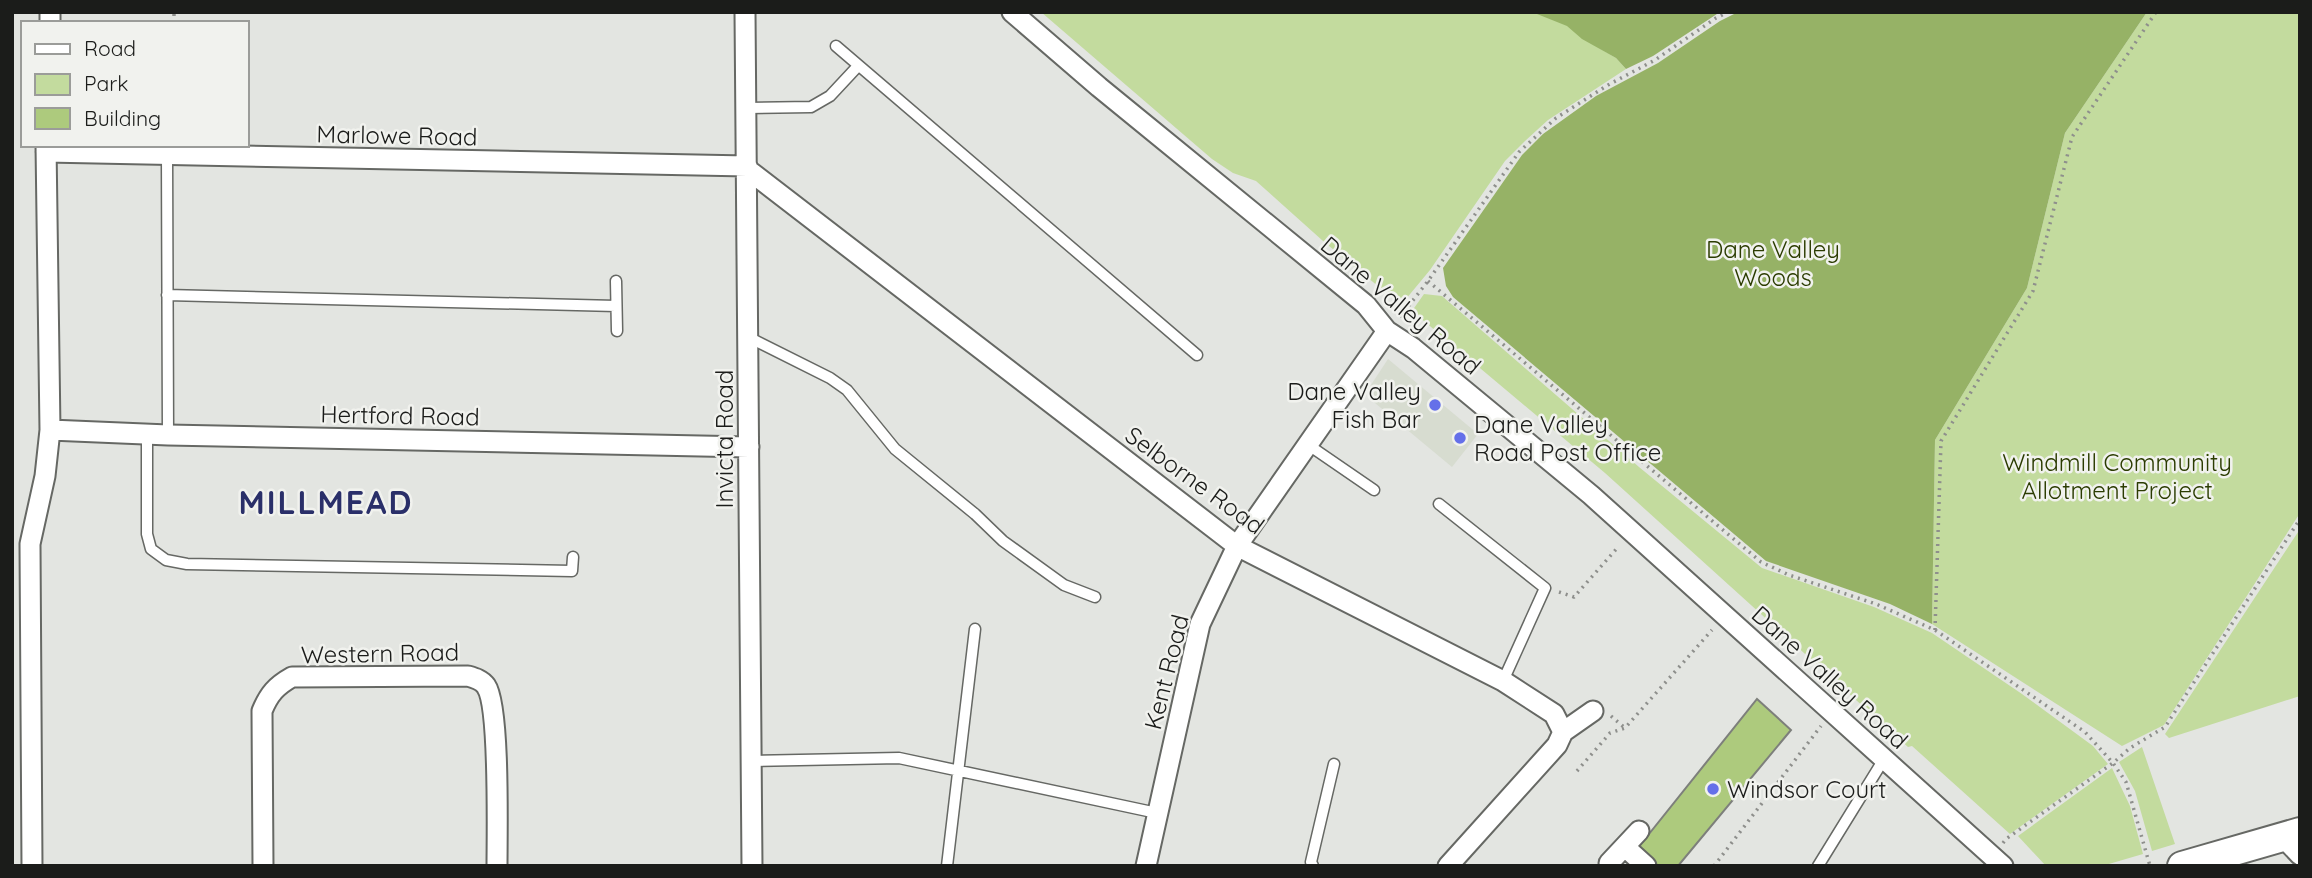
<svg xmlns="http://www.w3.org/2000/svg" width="2312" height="878" viewBox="0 0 2312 878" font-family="Quicksand,sans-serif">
  <rect width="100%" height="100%" fill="#e3e5e1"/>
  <path fill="#d7dcd0" d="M1388,359L1478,434L1452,467L1369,398L1367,391Z"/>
  <path fill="#c3db9e" d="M1041,12H1582L1599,48L1616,58L1626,69L1548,120L1525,141L1505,161L1430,270L1401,305L1323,241L1256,181L1233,173L1212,159Z
    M2147,12H2300V513L2164,725L2122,746L1932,624L1935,440L2027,288L2065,133Z
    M1424,294L1442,296L1639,467L1762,568L1874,607L1932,633L2022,694L2093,746L2108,764L2010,834L1912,746L1908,747L1605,473L1412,311Z
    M2300,529V696L2169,738L2165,734Z
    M2142,747L2175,844L2152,851L2135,791L2119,762Z
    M2112,768L2130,806L2143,854L2102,866H2046L2018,836Z"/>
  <path fill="#96b266" d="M1532,12H1720L1653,56L1626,69L1616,58L1582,39L1567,26Z
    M1738,12H2147L2065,133L2027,288L1935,440L1932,624L1890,604L1766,561L1453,297L1446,286L1443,268L1522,155L1543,134L1596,96L1658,63L1720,21Z"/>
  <path fill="#adca7d" stroke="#7d7f7b" stroke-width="2" d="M1757,699L1791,730L1678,866H1657L1637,849Z"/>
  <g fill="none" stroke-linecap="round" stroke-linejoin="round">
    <g stroke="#666864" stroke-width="13">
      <path id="service" d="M836,46L1197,355
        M746,108L811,107L830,96L858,66
        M167,154L168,435
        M616,281L617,331
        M167,295L616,306
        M748,337L830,378L847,390L895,449L975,514L1003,541L1064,585L1095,597
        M147,434V534L151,549L166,560L187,564L572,571L573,557
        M1307,444L1374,490
        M1439,504L1545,588L1503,681
        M751,761L899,758L1157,813
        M947,866L975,629
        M1313,866L1311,862L1334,764
        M1818,866L1884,759"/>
    </g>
    <g stroke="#666864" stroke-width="23">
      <path id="minor" d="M745,12L752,866
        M1012,12L1099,87L1366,305L1387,331L1413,348L1591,495L2003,866
        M50,23V12
        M46,152L747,166
        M747,169L1237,546L1503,681L1554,714L1563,732L1557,745L1448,866
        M50,430L168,435L749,447
        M1563,732L1593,711
        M2282,836L2300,855
        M1625,847L1646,866
        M1609,863L1639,831
        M32,866L30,544L45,476L50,430L46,145
        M263,866L262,711C269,694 276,686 292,677L468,676C475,678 482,680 486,686C500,706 497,834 497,866
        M1146,866L1200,624L1237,546L1387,331"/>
    </g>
    <g stroke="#666864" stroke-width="32">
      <path id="secondary" d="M2182,866L2300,832"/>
    </g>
    <path stroke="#8e8f8c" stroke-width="3.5" stroke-dasharray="2 5" stroke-linecap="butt" d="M174,23V12
      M1428,281L1761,562L1789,575L1876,604L1935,630L2085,732L2113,763L2126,782L2150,866
      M1400,317L1428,281L1519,152L1556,118L1608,85L1655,60L1716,18L1728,12
      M1559,592L1574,597L1619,546
      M1935,630L1941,441L2033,291L2072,137L2156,12
      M1611,716L1625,728
      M1577,771L1610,733L1625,728L1712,630
      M2003,843L2006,839L2113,763L2130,748L2165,727L2300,519
      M1714,866L1821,726"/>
    <use href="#service" stroke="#fff" stroke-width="10"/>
    <use href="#minor" stroke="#fff" stroke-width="19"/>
    <use href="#secondary" stroke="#fff" stroke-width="28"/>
  </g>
  <g fill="#6570e9" stroke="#f1f2ee" stroke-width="2.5">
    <circle cx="1435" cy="405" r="7"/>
    <circle cx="1460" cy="438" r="7"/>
    <circle cx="1713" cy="789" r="7"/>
  </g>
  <g text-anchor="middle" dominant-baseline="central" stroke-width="5" stroke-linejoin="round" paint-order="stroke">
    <g font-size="24" fill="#1b1c1a" stroke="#f1f2ee">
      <text transform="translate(397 135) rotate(1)">Marlowe Road</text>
      <text transform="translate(1401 305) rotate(40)">Dane Valley Road</text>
      <text transform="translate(400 415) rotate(1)">Hertford Road</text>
      <text transform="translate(724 439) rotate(-90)">Invicta Road</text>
      <text transform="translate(1195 480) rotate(36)">Selborne Road</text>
      <text transform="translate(380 653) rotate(-1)">Western Road</text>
      <text transform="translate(1166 672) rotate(-76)">Kent Road</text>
      <text transform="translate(1830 677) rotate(42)">Dane Valley Road</text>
    </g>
    <g font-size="24" fill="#2b3c01" stroke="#f1f2ee">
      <text x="1773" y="249">Dane Valley<tspan x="1773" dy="28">Woods</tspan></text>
      <text x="2117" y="462">Windmill Community<tspan x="2117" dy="28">Allotment Project</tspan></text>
    </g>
    <g font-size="24" fill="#1b1c1a" stroke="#f1f2ee" text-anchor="start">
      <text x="1421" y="391" text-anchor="end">Dane Valley<tspan x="1421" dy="28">Fish Bar</tspan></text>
      <text x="1474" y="424">Dane Valley<tspan x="1474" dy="28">Road Post Office</tspan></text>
      <text x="1727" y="789">Windsor Court</text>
    </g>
    <g font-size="32" font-weight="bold" letter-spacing="2" fill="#2a2f69" stroke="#f1f2ee">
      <text x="326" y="502">MILLMEAD</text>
    </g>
  </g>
  <rect width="2312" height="878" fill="none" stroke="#1b1c1a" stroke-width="28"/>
  <rect x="21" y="21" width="228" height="126" fill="#f1f2ee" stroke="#9b9c99" stroke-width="2"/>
  <rect x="35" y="44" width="35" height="10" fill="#ffffff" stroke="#9b9c99" stroke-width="2"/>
  <text x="84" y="56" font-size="21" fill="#1b1c1a">Road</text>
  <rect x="35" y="74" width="35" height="21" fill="#c3db9e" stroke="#9b9c99" stroke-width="2"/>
  <text x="84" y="91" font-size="21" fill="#1b1c1a">Park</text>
  <rect x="35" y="108" width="35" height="21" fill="#adca7d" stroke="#9b9c99" stroke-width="2"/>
  <text x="84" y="126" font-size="21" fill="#1b1c1a">Building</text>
</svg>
